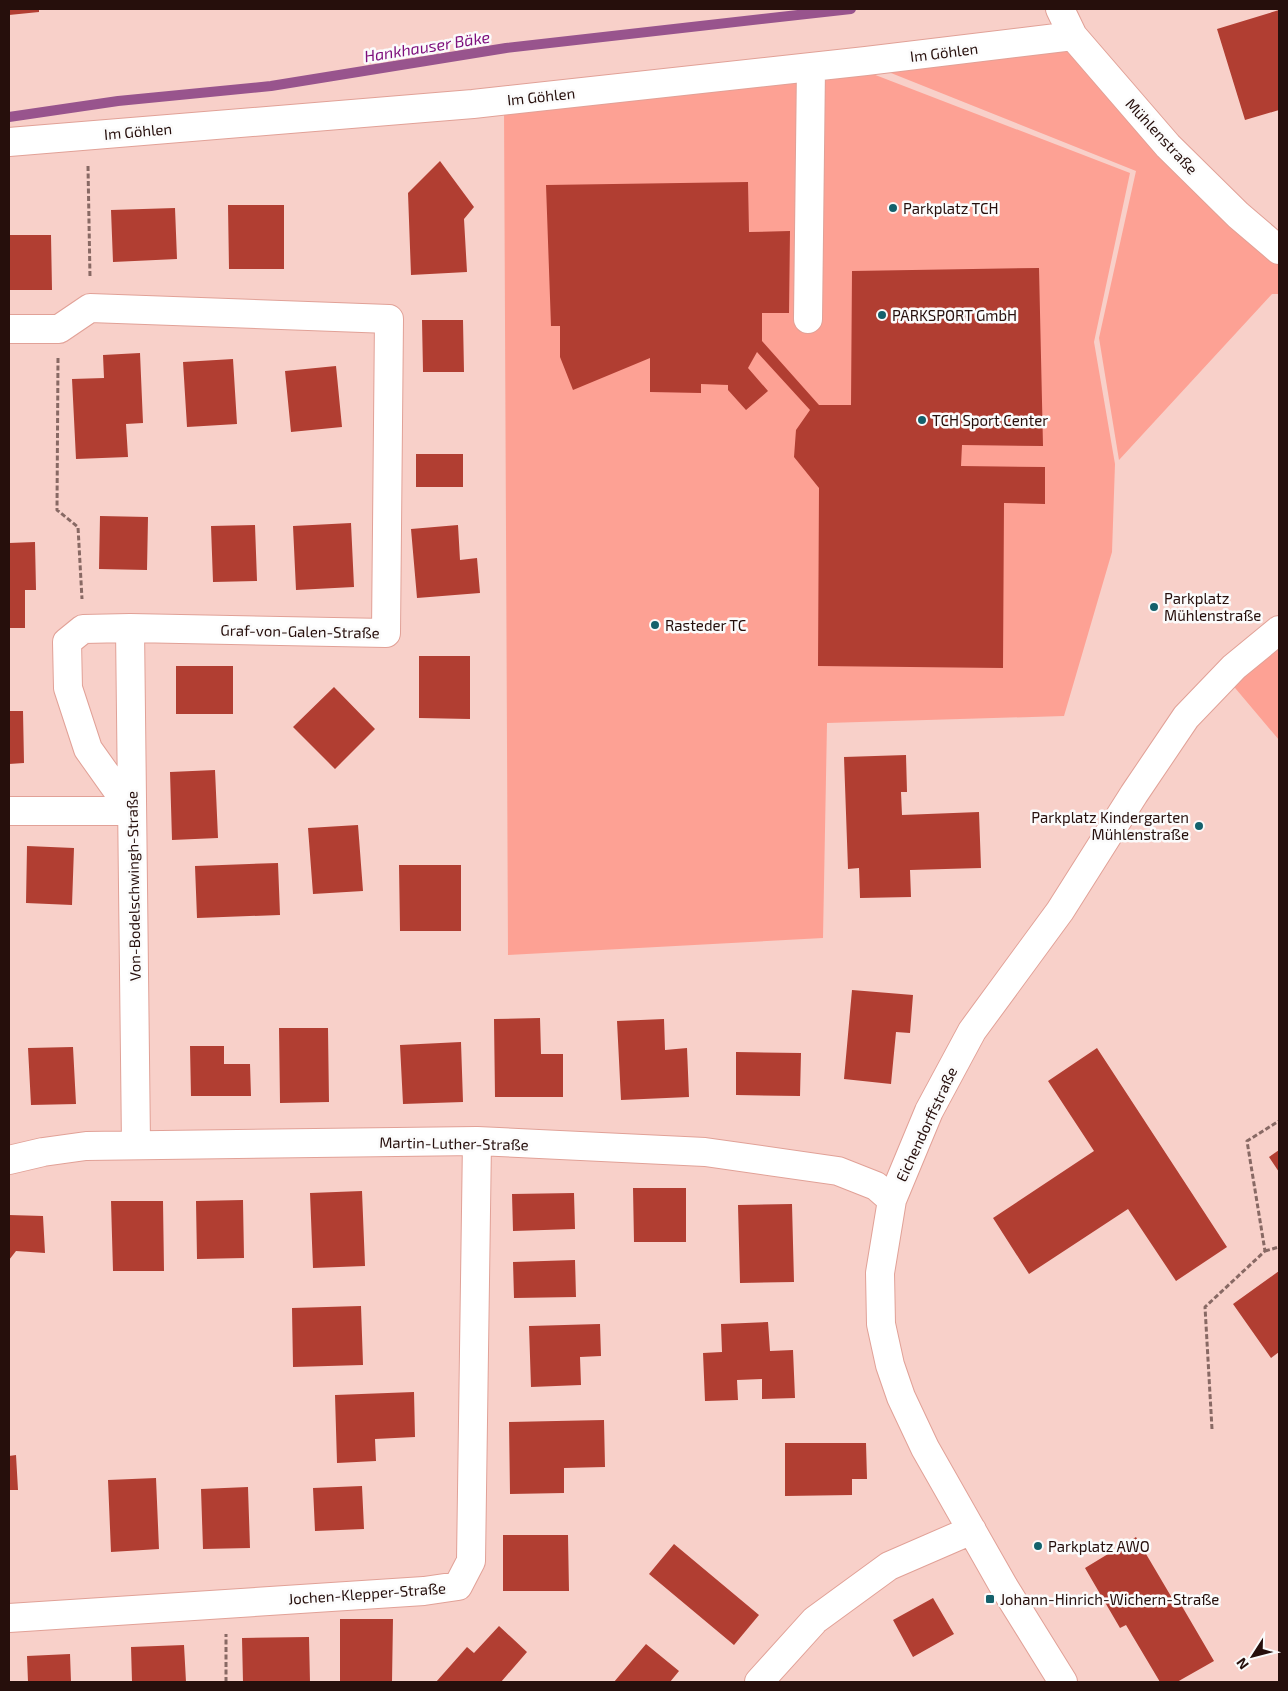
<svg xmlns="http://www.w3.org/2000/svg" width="1288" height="1691" viewBox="0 0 1288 1691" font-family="'Exo 2',sans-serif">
  <rect width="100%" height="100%" fill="#f8d0c9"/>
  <path fill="#fda194" d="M1068,44L1279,258V294H1272L1119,460L1099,338L1136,171L876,67Z
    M865,71L1130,173L1094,342L1115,464L1112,552L1064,716L827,723L823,938L508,955L504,110Z
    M1279,630V740L1225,676Z"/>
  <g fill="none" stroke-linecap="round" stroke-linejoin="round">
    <path stroke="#98548d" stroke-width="10" d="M9,117L118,101L271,86L506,48L851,9"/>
  </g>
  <path fill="#b13e32" d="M9,9H39V12L9,15Z
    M1279,10V110L1245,120L1217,29Z
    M440,161L474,207L464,219L467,272L411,275L408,193Z
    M748,182L749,232L790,231L789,313H762V341L819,405H851L852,271L1039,268L1043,446L962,445L961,466L1045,467V504L1004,503L1003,668L818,666L819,488L794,457L796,430L810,410L757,352L748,368L768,391L746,410L728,390V385L701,384V393L650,392V358L573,390L560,357V326H551L546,185Z
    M228,205H284V269H229Z
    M175,208L177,259L113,262L111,210Z
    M9,235H51L52,290H9Z
    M422,320H463L464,372H423Z
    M140,353L143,423L126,424L128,457L76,459L72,379L104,378L103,355Z
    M233,359L237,424L187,427L183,362Z
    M336,366L342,427L291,432L285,371Z
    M416,454H463V487H416Z
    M100,516L148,517L147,570L99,569Z
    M351,523L354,587L296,590L293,526Z
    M255,525L257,581L213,582L211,526Z
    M458,525L460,560L477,558L480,593L417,598L411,529Z
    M35,542L36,590H25V628H9V543Z
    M419,656H470V719L419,718Z
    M176,666H233V714H176Z
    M334,687L375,729L335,769L293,727Z
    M9,711H23L24,763L9,764Z
    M906,755L907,792H901L902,815L979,812L981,868L910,870L911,897L860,898L859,868L848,869L844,757Z
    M215,770L218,838L172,840L170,772Z
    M358,825L363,891L313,894L308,828Z
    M27,846L74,848L72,905L26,903Z
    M278,863L280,915L197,918L195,866Z
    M399,865H461V931H400Z
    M852,990L913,995L910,1033L896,1032L891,1084L844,1079Z
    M540,1018L541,1054H563V1097H495L494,1019Z
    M664,1019L665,1050L687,1048L689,1097L621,1100L617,1021Z
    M279,1028H328L329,1102L280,1103Z
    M461,1042L463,1102L403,1104L400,1045Z
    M190,1046H224V1064H250L251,1096H191Z
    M73,1047L76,1104L31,1105L28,1048Z
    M1097,1048L1227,1247L1176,1281L1128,1209L1029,1274L993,1218L1094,1151L1048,1081Z
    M736,1052L801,1053L800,1096L736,1095Z
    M1279,1150V1172L1269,1157Z
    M633,1188H686V1242H634Z
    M362,1191L365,1266L313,1268L310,1193Z
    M574,1193L575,1229L513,1231L512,1194Z
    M243,1200L244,1258L197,1259L196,1201Z
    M111,1201H163L164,1271H113Z
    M792,1204L794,1282L740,1283L738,1205Z
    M9,1215L43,1216L45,1253L16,1251L9,1260Z
    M575,1260L576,1297L514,1298L513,1262Z
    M1279,1271V1352L1271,1358L1233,1304Z
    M361,1306L363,1365L293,1367L292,1308Z
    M768,1322L770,1351L793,1350L795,1398L762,1399V1379L737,1380L738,1400L705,1401L703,1353L722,1352L721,1324Z
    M600,1324L601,1356L580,1357L581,1385L531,1387L529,1326Z
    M414,1392L415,1437L375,1439L376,1461L337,1463L335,1395Z
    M604,1420L605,1467L564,1468V1493L510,1494L509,1422Z
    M785,1443H866L867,1479H852V1495L785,1496Z
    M16,1455L18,1490H9V1456Z
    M156,1478L159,1549L111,1552L108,1480Z
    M362,1486L364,1529L315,1531L313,1488Z
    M248,1487L250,1548L203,1549L201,1489Z
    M503,1535H568L569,1591H503Z
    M1136,1537L1172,1598L1176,1596L1214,1661L1177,1682H1160L1126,1625L1120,1628L1085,1568Z
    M674,1544L759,1615L734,1645L649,1574Z
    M933,1598L954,1634L913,1657L893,1620Z
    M340,1619H393L392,1682H340Z
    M499,1626L527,1652L501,1682H436L467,1647L474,1653Z
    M309,1637L310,1682H243L242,1638Z
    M646,1644L679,1671L670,1682H614Z
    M184,1645L186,1682H132L131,1647Z
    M70,1654L71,1682H28L27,1656Z"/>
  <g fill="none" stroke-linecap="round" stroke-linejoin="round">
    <g stroke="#e1a197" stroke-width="30">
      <path id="minor" d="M1060,9L1073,36L1168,146L1238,215L1279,250
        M9,142L473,104L866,61L1073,36
        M808,319L811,67
        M9,329H59L90,308L389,319L386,633L130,628L83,629L67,642L68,688L88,749L132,811
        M130,628L136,1144
        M9,811H132
        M9,1160L43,1152L86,1146L477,1141L705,1152L838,1171L876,1186L892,1200
        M9,1618L424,1591L458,1586L471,1561L477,1141
        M759,1682L815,1620L889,1566L972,1530
        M1063,1682L1004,1587L925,1448L901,1397L890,1365L881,1324L880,1273L892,1200L929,1111L972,1031L1060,911L1134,794L1186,717L1234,667L1279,630"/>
    </g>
    <path stroke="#886964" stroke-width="3" stroke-dasharray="5 2.5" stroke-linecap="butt" d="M88,166L90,277
      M58,358L57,510L78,527L82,599
      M1265,1251L1279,1247
      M1212,1429L1205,1307L1265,1251L1247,1141L1279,1121
      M226,1682V1634"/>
    <use href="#minor" stroke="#fff" stroke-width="28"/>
  </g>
  <g fill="#14616c" stroke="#fbfbfb" stroke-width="2">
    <circle cx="893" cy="208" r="5"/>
    <circle cx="882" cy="315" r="5"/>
    <circle cx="922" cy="420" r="5"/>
    <circle cx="1154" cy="607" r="5"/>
    <circle cx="655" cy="625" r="5"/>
    <circle cx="1199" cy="826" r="5"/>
    <circle cx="1038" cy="1546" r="5"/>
    <rect x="985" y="1594" width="10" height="10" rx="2.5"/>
  </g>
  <g text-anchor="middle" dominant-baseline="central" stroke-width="5" stroke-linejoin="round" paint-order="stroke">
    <g font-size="15" fill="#260f0c" stroke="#fbfbfb">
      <text transform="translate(944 52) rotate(-7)">Im Göhlen</text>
      <text transform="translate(541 96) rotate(-6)">Im Göhlen</text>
      <text transform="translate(138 131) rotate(-5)">Im Göhlen</text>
      <text transform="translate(1162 136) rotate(47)">Mühlenstraße</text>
      <text transform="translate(300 631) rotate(1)">Graf-von-Galen-Straße</text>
      <text transform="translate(133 886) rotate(-91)">Von-Bodelschwingh-Straße</text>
      <text transform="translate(926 1124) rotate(-65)">Eichendorffstraße</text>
      <text transform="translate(454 1143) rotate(1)">Martin-Luther-Straße</text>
      <text transform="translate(367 1593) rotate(-4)">Jochen-Klepper-Straße</text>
    </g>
    <g font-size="15" fill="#260f0c" stroke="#fbfbfb" text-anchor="start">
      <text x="903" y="208">Parkplatz TCH</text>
      <text x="892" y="315">PARKSPORT GmbH</text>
      <text x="932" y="420">TCH Sport Center</text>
      <text x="1164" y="598">Parkplatz<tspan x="1164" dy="17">Mühlenstraße</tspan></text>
      <text x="665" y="625">Rasteder TC</text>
      <text x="1189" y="817" text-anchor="end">Parkplatz Kindergarten<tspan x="1189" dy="17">Mühlenstraße</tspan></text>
      <text x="1048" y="1546">Parkplatz AWO</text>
      <text x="1000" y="1599">Johann-Hinrich-Wichern-Straße</text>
    </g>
    <g font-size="16" font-style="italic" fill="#7d0d7b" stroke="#fbfbfb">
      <text transform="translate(427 46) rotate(-9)">Hankhauser Bäke</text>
    </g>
  </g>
  <rect width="1288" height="1691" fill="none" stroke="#260f0c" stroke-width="20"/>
  <g transform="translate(1253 1656) rotate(234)" stroke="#fbfbfb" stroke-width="4" paint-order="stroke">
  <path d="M0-4L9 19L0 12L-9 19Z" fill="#260f0c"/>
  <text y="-8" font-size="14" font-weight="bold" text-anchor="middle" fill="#260f0c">N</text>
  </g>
</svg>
